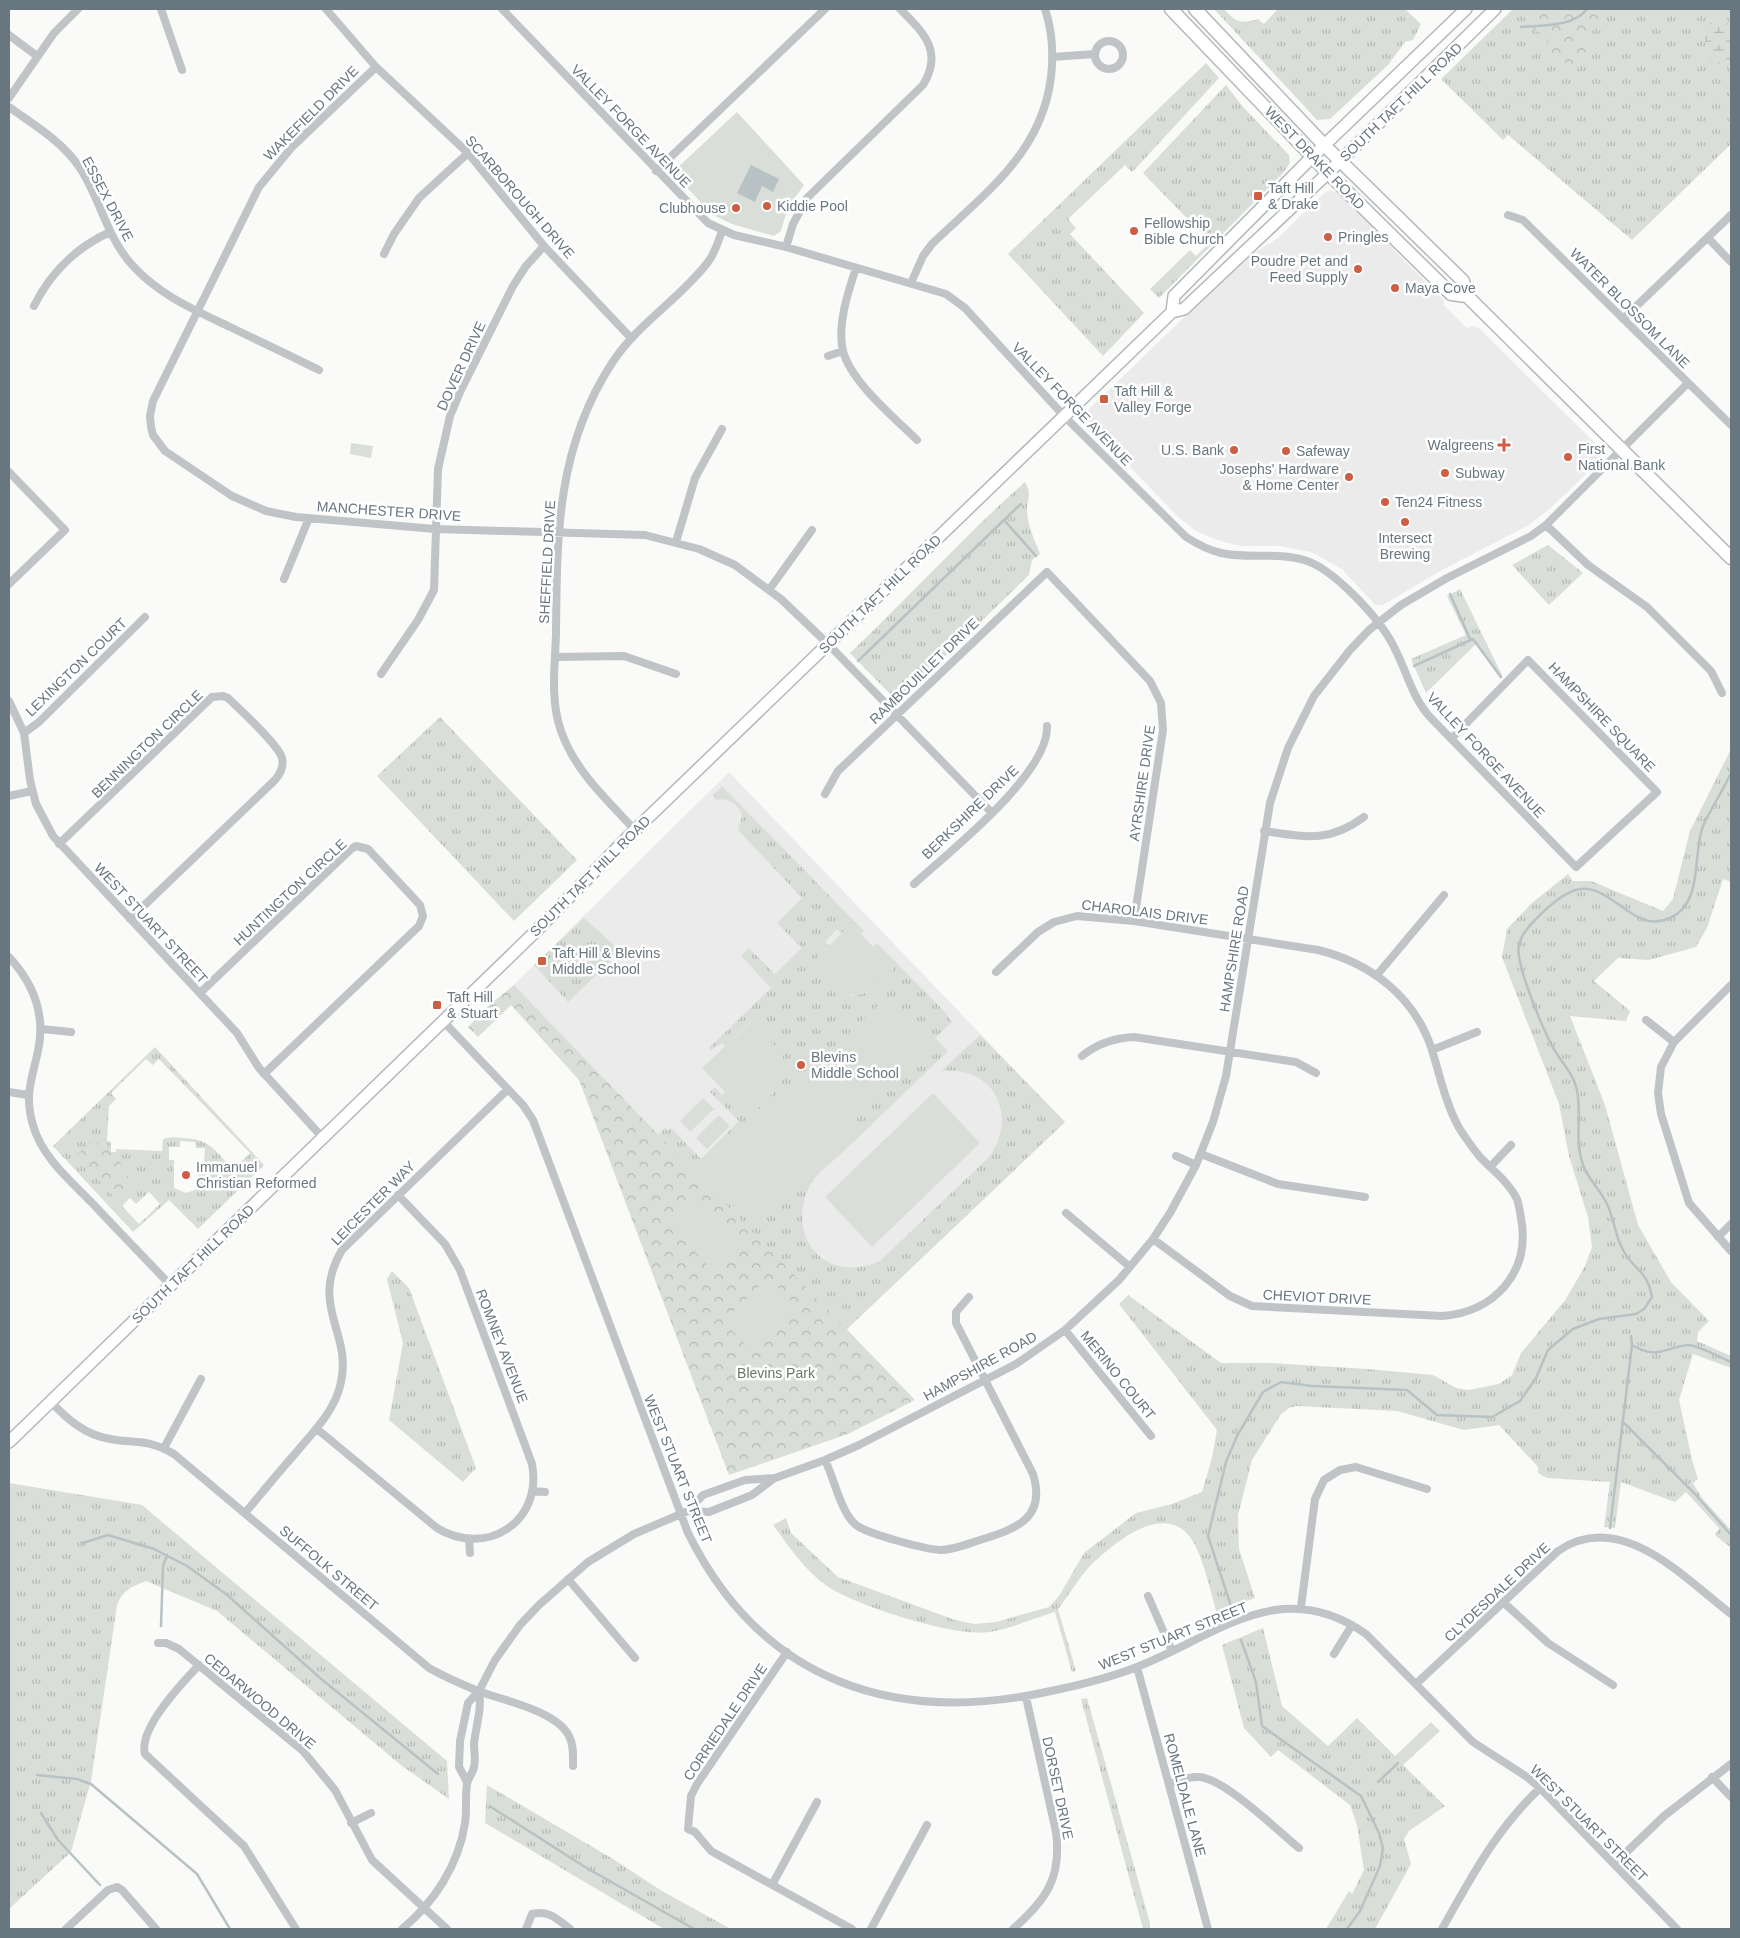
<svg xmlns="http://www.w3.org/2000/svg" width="1740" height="1938" viewBox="0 0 1740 1938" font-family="Helvetica,sans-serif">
  <defs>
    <pattern id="grass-tufts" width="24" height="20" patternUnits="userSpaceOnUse" patternTransform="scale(1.25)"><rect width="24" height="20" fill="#daded8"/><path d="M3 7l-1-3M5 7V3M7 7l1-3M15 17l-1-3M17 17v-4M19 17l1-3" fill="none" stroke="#b5b9b4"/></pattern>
    <pattern id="forest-crowns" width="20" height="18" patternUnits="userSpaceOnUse" patternTransform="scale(1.25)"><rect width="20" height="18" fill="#daded8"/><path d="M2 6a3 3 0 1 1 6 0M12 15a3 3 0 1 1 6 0" fill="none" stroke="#b5b9b4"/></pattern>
    <pattern id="wetland-marsh" width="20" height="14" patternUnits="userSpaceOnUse" patternTransform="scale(1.25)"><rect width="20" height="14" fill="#daded8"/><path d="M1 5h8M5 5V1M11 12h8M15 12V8" fill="none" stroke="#b5b9b4"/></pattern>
  </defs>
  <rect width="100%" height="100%" fill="#fafaf8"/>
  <path fill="#ebebeb" d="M1330,190L1341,194L1371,223L1394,250L1444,300V305L1467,328L1473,326L1479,328L1602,450L1600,460L1551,508L1529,525L1442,570L1383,605H1375L1342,569L1311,552L1279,546H1240L1217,540L1196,531L1178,517L1085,420L1087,411L1202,300L1254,253L1278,238L1324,193Z
    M729,772L1065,1122L847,1329L514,985Z"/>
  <path fill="url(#grass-tufts)" fill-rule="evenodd" d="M1214,9H1224C1237,23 1240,24 1258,19L1264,24L1278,9H1405L1421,24L1413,40L1405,42L1388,65L1330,119L1317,120Z
    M1513,9H1731V144L1632,240L1508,135L1503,140L1441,79Z
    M1206,63L1219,78L1137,167L1132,172L1125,165L1068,219L1076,228L1070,234L1144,313L1103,356L1008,254Z
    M1226,85L1243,107L1289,155L1290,163L1283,173L1159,298L1150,289L1190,250L1196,256L1210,242L1143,173Z
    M1025,482C1033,495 1026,500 1027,512C1028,527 1035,541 1040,554L1032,560L1029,575L903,697L894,698L850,653C909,597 964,536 1025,482Z
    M1548,545L1583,573L1549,605L1512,565Z
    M1460,589L1502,675L1500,678L1476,644L1426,693L1411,659L1466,635L1447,596Z
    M440,717L577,860L514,921L377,776Z
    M1731,749V882L1723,879L1707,928L1696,947L1649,960L1618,958L1594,981L1630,1011L1626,1021L1570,1016L1605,1105L1638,1225L1671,1282L1709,1321L1698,1332L1697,1341L1731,1356V1368L1693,1354L1679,1400L1692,1460L1698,1479L1693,1483L1702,1498L1731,1530V1548L1715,1535L1719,1528L1686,1492L1675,1502L1621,1482L1615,1528L1604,1527L1610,1482L1547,1478L1538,1473V1467L1499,1425L1464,1430L1397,1411L1296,1406L1289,1408L1281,1414L1252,1460L1238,1515L1239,1549L1255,1598L1217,1613C1211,1594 1202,1552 1190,1537C1162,1501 1113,1544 1090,1566C1078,1579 1069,1595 1058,1609L1076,1671L1072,1672L1055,1612C1033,1618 1011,1629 989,1632C957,1638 848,1604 823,1583C803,1568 788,1545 773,1525L786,1518L791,1533L838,1577L955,1620L974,1624L996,1622L1049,1607L1059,1596L1084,1553L1136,1513L1172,1504L1202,1492L1212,1458L1217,1430L1119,1304L1128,1295L1221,1363H1270L1367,1369L1433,1375L1456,1388L1469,1390L1499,1384L1512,1375L1521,1353L1566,1299L1585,1266L1592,1247L1588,1217L1569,1156L1559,1104L1502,957L1507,929L1532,903L1568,874L1573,881H1591L1663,911L1673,899L1690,831Z
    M722,786L864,931L861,934L851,924L841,934L837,929L825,942L829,946L809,966L851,996L869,992L894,968L873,947L877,943L945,1012L952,1022L935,1038L948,1051C912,1086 876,1120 841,1154C831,1163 814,1175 809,1187C785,1239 827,1285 880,1261L989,1157C1019,1116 994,1065 941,1071L980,1035L1065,1122L843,1333L654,1139L665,1128L667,1131L671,1128L701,1159L739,1121L710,1092L715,1087L722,1095L725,1092L749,1116L751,1021L725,1046L722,1043L711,1050L709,1048L771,988L741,956L749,948L775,974L802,948L777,923L802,898L738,830L742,816C739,804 728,797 716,800L713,796Z
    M584,918L616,947V956L568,1002L534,965Z
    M155,1047L264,1165L198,1229L169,1200L133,1232L53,1146ZM146,1059L153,1065L159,1059L250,1153L233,1170C217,1152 209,1138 183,1138C176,1137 170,1137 163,1139L162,1151L116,1149V1152H111V1142L107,1141L109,1106L116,1099L111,1093ZM180,1141L195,1142L196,1148H205L204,1162H199L198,1189L186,1193L174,1188V1160H169V1147H180ZM149,1192L160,1204L139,1224L122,1206L130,1198L136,1204Z
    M392,1271L409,1288L476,1468L463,1482L389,1420L403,1343L387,1279Z
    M9,1483L142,1505L447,1761L449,1799L402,1766L217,1611L146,1581C132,1586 122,1591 117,1605L91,1781L71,1852L9,1909Z
    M1263,1628L1282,1706L1328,1746L1357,1718L1395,1756L1431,1722L1440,1731L1403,1765L1445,1806L1409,1831L1404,1839L1411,1864L1375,1929H1326L1349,1891L1352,1894L1364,1870L1357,1825L1350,1805L1278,1750L1271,1757L1244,1728L1222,1645Z
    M1087,1698L1150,1923V1929H1143L1081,1699Z
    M487,1785L613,1859L662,1891L731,1929H664L485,1823Z"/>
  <path fill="url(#forest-crowns)" d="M1563,9H1608L1586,40V51L1572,64L1554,61L1548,49L1547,35L1530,29L1525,19L1542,13H1557Z
    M514,985L915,1400L848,1434L729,1475L579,1080L511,1005L478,1037L468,1027L488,1006Z
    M89,1143H103L122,1165L120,1168L133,1182L116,1199L76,1156Z"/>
  <path fill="url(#wetland-marsh)" d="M1722,18L1731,27V60L1721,64L1713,63C1703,48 1699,20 1722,18Z"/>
  <path fill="#daded8" d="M737,112L804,185L788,207L781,231L774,236L732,224L713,215L676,176V169Z
    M351,443L373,446L371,458L350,454Z
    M851,924L894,968C887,975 877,988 868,992C843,1003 824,982 809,966Z
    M886,998L932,1048L855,1120L862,1127L759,1225L705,1168Z
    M752,1021L783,1055L781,1086L749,1117L702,1068Z
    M933,1093L980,1143L872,1247L825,1197Z
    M703,1098L714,1109L690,1132L680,1121Z
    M719,1115L730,1126L707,1149L696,1138Z
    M696,1198L738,1244L711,1269L668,1223Z
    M768,1278L794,1304L749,1348L723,1321Z"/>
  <path fill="#b8c2c5" d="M751,165L779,179L773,192L762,186L755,202L737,193Z"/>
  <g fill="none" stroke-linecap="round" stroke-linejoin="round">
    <path stroke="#b8c2c5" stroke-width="2.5" d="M1521,27C1542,25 1574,27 1587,9
      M1021,504L1004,520L1036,556
      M1450,594L1470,639
      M858,661L1004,520
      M1414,666L1473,639L1501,677
      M1632,1345C1657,1360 1663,1348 1688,1345C1697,1345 1722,1358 1731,1362
      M1622,1421L1694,1493L1731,1535
      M1610,1528L1632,1345L1631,1336
      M83,1543L108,1535L154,1549L187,1566L226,1594L320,1678L438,1774
      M1231,1606L1208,1536L1226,1462L1237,1436L1263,1392L1281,1382L1312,1386L1407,1390L1437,1415L1492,1417L1520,1401L1536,1378L1548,1350L1573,1329L1599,1319L1636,1314L1644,1309L1652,1297C1647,1269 1634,1271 1623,1250C1615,1236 1614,1218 1607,1204C1601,1191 1588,1179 1583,1165C1574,1140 1582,1115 1577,1090C1574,1075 1563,1064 1555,1051C1545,1034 1514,962 1519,945C1521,935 1528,927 1535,920C1545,909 1566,890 1581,889C1614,886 1634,935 1670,918C1704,903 1692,854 1703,826C1711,808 1723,791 1731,773
      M161,1626L163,1566L167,1555
      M1241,1640L1256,1682L1262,1726L1361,1796L1379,1833L1383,1848L1380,1866L1360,1911L1347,1929
      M37,1775L77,1779L91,1784L197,1874L230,1929
      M1378,1782L1398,1763
      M491,1807L585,1867L694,1929
      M41,1813L58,1840L100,1885"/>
    <g stroke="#b2b8bc" stroke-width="14">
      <path id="secondary" d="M1172,312L1174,296L1312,157L1466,9
        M9,1442L533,934L630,835L1172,312L1184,309L1328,173L1495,9"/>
    </g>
    <g stroke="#b4b8bb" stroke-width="15">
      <path id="primary" d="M1171,9L1328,173L1451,294L1467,296
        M1195,9L1325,146L1463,281L1467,296L1731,558"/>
    </g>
    <path stroke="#c0c4c7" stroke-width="8" d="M161,9L182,70
      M326,9L376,67L468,153L544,246L631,338
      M502,9L708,223L734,235L786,247L946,294L965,308L1064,416L1186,537C1197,544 1208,550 1221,553C1248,559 1277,552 1304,560C1333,568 1379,618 1393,645C1406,669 1411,695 1429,716L1576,867L1657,792L1528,660L1451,739
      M9,35L37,56
      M1095 55a14 14 0 1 1 28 0a14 14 0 1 1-28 0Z
      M1052,57L1095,54
      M376,67L292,147L259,187L153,401L150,416L151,427L153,435L165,451L232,496L266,511L296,517L435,529L645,535L699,549L735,565L781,599L828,644L991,812
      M9,98L54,33L78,9
      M9,107C34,125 62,141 80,168C101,200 107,239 134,267C161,296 195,310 230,327C259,341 289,355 319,370
      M656,171L825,9
      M1508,215L1523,220L1731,425
      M1708,238L1731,262
      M786,247L793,224L807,198L923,85C944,51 923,32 900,9
      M384,254L394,234L419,198L468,153
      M856,268C848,292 837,325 843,351C851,382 894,417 917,440
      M911,283L923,256L932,244C987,191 1048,149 1052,65C1053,47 1051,27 1045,9
      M34,306C51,272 75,248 110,232
      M1623,319L1731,215
      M828,356L843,351
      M9,472L65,530L9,584
      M1546,525L1588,565L1647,607L1711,671L1722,693
      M676,542L695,478L722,429
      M284,579L309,518
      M769,590L812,530
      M555,657L624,656L676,674
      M381,674L418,620L434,590L438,469L450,416L461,390L513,286L526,266L544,246
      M9,701L24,733L30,780L36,804L53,836L237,1033L259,1068L323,1138
      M24,733L39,722L145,617
      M825,794L838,771L1047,572L1150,681L1161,703L1163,730L1134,921
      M9,796L32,791
      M635,830C607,800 575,771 561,731C550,700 555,666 556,634C557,536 556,449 612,363C637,324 681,298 708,262C715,253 718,242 722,231
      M1264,831C1305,837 1329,843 1364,817
      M59,844L212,697L223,696L228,698C240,710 278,744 282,758C284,766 281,773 275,780L130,919
      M914,884C949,852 1049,774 1047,726
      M9,957C33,983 46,1014 38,1051C32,1079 24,1095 33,1125C42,1158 72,1182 95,1206C120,1233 146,1259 171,1286
      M996,972L1038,932L1054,922L1077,916L1134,921L1318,950C1371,963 1415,997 1432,1050C1440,1076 1445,1101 1458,1126C1464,1136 1472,1147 1480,1157C1493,1171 1508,1181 1517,1199C1519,1205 1520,1212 1521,1218C1531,1272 1495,1312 1442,1316L1252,1306L1230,1296L1153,1239
      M1377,975L1444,895
      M1731,985L1674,1042L1661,1067L1658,1093L1661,1114L1689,1203L1731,1251
      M200,993L351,849L356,846L368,849L420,905L423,916L419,926L264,1074
      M442,1020L523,1105L533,1120L688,1533C762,1682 894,1726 1051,1691C1080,1685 1109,1678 1137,1667C1218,1635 1281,1574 1366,1634L1473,1742L1527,1777L1540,1788L1677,1929
      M1646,1020L1674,1042
      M42,1029L71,1032
      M1432,1050L1477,1032
      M1082,1056C1098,1043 1114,1038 1134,1037L1296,1062L1316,1073
      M9,1092L28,1095
      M1201,1154L1278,1184L1365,1197
      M1176,1156L1196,1165
      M1491,1166L1511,1145
      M1066,1213L1130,1267
      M1718,1237L1731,1224
      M1065,1330L1151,1436
      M51,1402C67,1419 85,1435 110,1439C137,1444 147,1438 174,1454L429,1668C445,1677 461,1684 478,1691C502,1700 557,1711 569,1736C574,1745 573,1756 573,1766
      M317,1429L437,1528C486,1558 543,1522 532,1464L460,1270L445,1244L398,1195
      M164,1448L201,1379
      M825,1460C834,1478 841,1513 856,1525C868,1534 924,1549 940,1550C954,1550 967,1544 980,1540C1015,1529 1047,1519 1033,1474L956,1323V1312L969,1297
      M532,1491L545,1492
      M688,1511L709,1512L752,1495L773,1479
      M245,1513C261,1494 277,1474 294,1455C312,1433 335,1412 341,1382C352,1332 309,1306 342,1250L508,1089
      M469,1539L470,1553
      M568,1579L635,1658
      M1148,1596L1172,1651
      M1503,1602L1548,1643L1613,1685
      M1301,1607L1315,1499L1324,1480L1340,1470L1356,1467L1427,1489
      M158,1643H166L179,1649L303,1751L335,1790L372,1860L447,1929
      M787,1652L697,1784L691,1796L688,1829L695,1832L711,1851L852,1929
      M1334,1654L1352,1625
      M199,1665C182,1683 138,1729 145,1754L244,1846L296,1929
      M1137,1667L1208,1929
      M1416,1684L1558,1551C1621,1508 1684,1578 1731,1614
      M1712,1777L1731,1797
      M467,1782L459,1767L460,1741L468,1703L479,1691L495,1660L520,1625L539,1605L588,1562L634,1534L688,1511L703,1495L745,1480L775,1478L825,1460L859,1445L1016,1364L1065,1330L1119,1280L1153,1239L1170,1213L1196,1165L1213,1122L1226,1076L1270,803L1288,748L1314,696L1350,650L1369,630L1401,605L1447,578L1531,536L1546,525L1688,383
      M1169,1784C1179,1781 1189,1776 1199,1777C1224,1778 1278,1831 1299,1848
      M351,1823L371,1813
      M1614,1864L1664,1816L1731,1764
      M772,1885L817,1802
      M66,1929L108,1890L117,1887L122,1890L156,1929
      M402,1929C434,1903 459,1864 465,1823C467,1810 465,1797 467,1784C468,1778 473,1773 474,1767C476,1760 474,1751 474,1744C476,1724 482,1711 479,1691
      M526,1929L532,1914C549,1910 557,1919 570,1929
      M871,1929L927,1825
      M1013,1929C1046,1900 1062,1878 1056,1832L1026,1697
      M1442,1929C1472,1876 1495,1831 1540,1788"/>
    <use href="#secondary" stroke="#fff" stroke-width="11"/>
    <use href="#primary" stroke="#fff" stroke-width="12"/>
  </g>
  <g fill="#cd5e44" stroke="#fff" stroke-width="2">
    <rect x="1253" y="191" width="10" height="10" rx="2.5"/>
    <circle cx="767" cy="206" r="5"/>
    <circle cx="736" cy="208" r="5"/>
    <circle cx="1134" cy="231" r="5"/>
    <circle cx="1328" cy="237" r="5"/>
    <circle cx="1358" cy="269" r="5"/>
    <circle cx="1395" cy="288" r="5"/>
    <rect x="1099" y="394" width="10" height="10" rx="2.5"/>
    <path d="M1501.5 437.5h5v5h5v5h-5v5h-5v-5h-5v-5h5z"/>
    <circle cx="1234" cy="450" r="5"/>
    <circle cx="1286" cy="451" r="5"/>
    <circle cx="1568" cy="457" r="5"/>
    <circle cx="1445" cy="473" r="5"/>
    <circle cx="1349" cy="477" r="5"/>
    <circle cx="1385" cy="502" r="5"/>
    <circle cx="1405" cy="522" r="5"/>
    <rect x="537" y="956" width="10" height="10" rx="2.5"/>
    <rect x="432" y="1000" width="10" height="10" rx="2.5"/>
    <circle cx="801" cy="1065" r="5"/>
    <circle cx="186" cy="1175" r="5"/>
  </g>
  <g text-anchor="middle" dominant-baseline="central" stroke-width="5" stroke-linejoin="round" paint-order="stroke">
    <g font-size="14" fill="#68767f" stroke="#fff">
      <text transform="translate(1401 102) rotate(-44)">SOUTH TAFT HILL ROAD</text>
      <text transform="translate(311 113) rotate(-45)">WAKEFIELD DRIVE</text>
      <text transform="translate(631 126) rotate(46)">VALLEY FORGE AVENUE</text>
      <text transform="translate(1315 158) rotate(46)">WEST DRAKE ROAD</text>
      <text transform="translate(520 197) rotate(49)">SCARBOROUGH DRIVE</text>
      <text transform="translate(108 199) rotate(62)">ESSEX DRIVE</text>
      <text transform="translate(1630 308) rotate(45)">WATER BLOSSOM LANE</text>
      <text transform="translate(461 366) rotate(-65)">DOVER DRIVE</text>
      <text transform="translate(1072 404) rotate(46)">VALLEY FORGE AVENUE</text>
      <text transform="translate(389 511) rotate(4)">MANCHESTER DRIVE</text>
      <text transform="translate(547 562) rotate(-87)">SHEFFIELD DRIVE</text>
      <text transform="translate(880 594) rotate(-44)">SOUTH TAFT HILL ROAD</text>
      <text transform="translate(76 667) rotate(-44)">LEXINGTON COURT</text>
      <text transform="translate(924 671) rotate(-44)">RAMBOUILLET DRIVE</text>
      <text transform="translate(1602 717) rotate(46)">HAMPSHIRE SQUARE</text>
      <text transform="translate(147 744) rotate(-44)">BENNINGTON CIRCLE</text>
      <text transform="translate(1486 755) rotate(47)">VALLEY FORGE AVENUE</text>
      <text transform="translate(1142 783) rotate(-82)">AYRSHIRE DRIVE</text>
      <text transform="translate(970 812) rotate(-44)">BERKSHIRE DRIVE</text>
      <text transform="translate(590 876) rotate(-45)">SOUTH TAFT HILL ROAD</text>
      <text transform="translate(290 892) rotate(-43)">HUNTINGTON CIRCLE</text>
      <text transform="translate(1145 912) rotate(7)">CHAROLAIS DRIVE</text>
      <text transform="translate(151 923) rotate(47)">WEST STUART STREET</text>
      <text transform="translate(1234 949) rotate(-81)">HAMPSHIRE ROAD</text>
      <text transform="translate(373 1203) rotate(-45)">LEICESTER WAY</text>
      <text transform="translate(193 1264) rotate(-44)">SOUTH TAFT HILL ROAD</text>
      <text transform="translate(1317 1297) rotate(3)">CHEVIOT DRIVE</text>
      <text transform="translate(502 1346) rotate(69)">ROMNEY AVENUE</text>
      <text transform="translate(980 1366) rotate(-29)">HAMPSHIRE ROAD</text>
      <text transform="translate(1118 1375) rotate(51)">MERINO COURT</text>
      <text transform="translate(678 1469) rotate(68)">WEST STUART STREET</text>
      <text transform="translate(329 1568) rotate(40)">SUFFOLK STREET</text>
      <text transform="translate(1497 1592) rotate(-43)">CLYDESDALE DRIVE</text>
      <text transform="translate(1173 1636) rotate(-22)">WEST STUART STREET</text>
      <text transform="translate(260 1701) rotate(40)">CEDARWOOD DRIVE</text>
      <text transform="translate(725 1722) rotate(-56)">CORRIEDALE DRIVE</text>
      <text transform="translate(1058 1788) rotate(78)">DORSET DRIVE</text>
      <text transform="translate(1185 1795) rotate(75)">ROMELDALE LANE</text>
      <text transform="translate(1589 1823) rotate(45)">WEST STUART STREET</text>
    </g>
    <g font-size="14" fill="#68767f" stroke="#fff" text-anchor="start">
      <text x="1268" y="188">Taft Hill<tspan x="1268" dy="16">&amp; Drake</tspan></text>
      <text x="777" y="206">Kiddie Pool</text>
      <text x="726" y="208" text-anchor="end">Clubhouse</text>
      <text x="1144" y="223">Fellowship<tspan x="1144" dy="16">Bible Church</tspan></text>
      <text x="1338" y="237">Pringles</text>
      <text x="1348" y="261" text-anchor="end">Poudre Pet and<tspan x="1348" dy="16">Feed Supply</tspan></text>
      <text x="1405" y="288">Maya Cove</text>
      <text x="1114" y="391">Taft Hill &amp;<tspan x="1114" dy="16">Valley Forge</tspan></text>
      <text x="1494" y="445" text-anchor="end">Walgreens</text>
      <text x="1578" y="449">First<tspan x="1578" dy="16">National Bank</tspan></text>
      <text x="1224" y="450" text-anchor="end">U.S. Bank</text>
      <text x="1296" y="451">Safeway</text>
      <text x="1339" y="469" text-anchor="end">Josephs' Hardware<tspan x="1339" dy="16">&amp; Home Center</tspan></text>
      <text x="1455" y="473">Subway</text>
      <text x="1395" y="502">Ten24 Fitness</text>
      <text x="1405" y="538" text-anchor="middle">Intersect<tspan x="1405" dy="16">Brewing</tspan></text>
      <text x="552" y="953">Taft Hill &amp; Blevins<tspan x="552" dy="16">Middle School</tspan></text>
      <text x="447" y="997">Taft Hill<tspan x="447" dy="16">&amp; Stuart</tspan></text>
      <text x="811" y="1057">Blevins<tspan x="811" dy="16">Middle School</tspan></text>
      <text x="196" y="1167">Immanuel<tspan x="196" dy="16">Christian Reformed</tspan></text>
    </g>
    <g font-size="14" fill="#6a7866" stroke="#fff">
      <text x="776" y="1373">Blevins Park</text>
    </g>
  </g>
  <rect width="1740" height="1938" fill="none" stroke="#68767f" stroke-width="20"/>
</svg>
